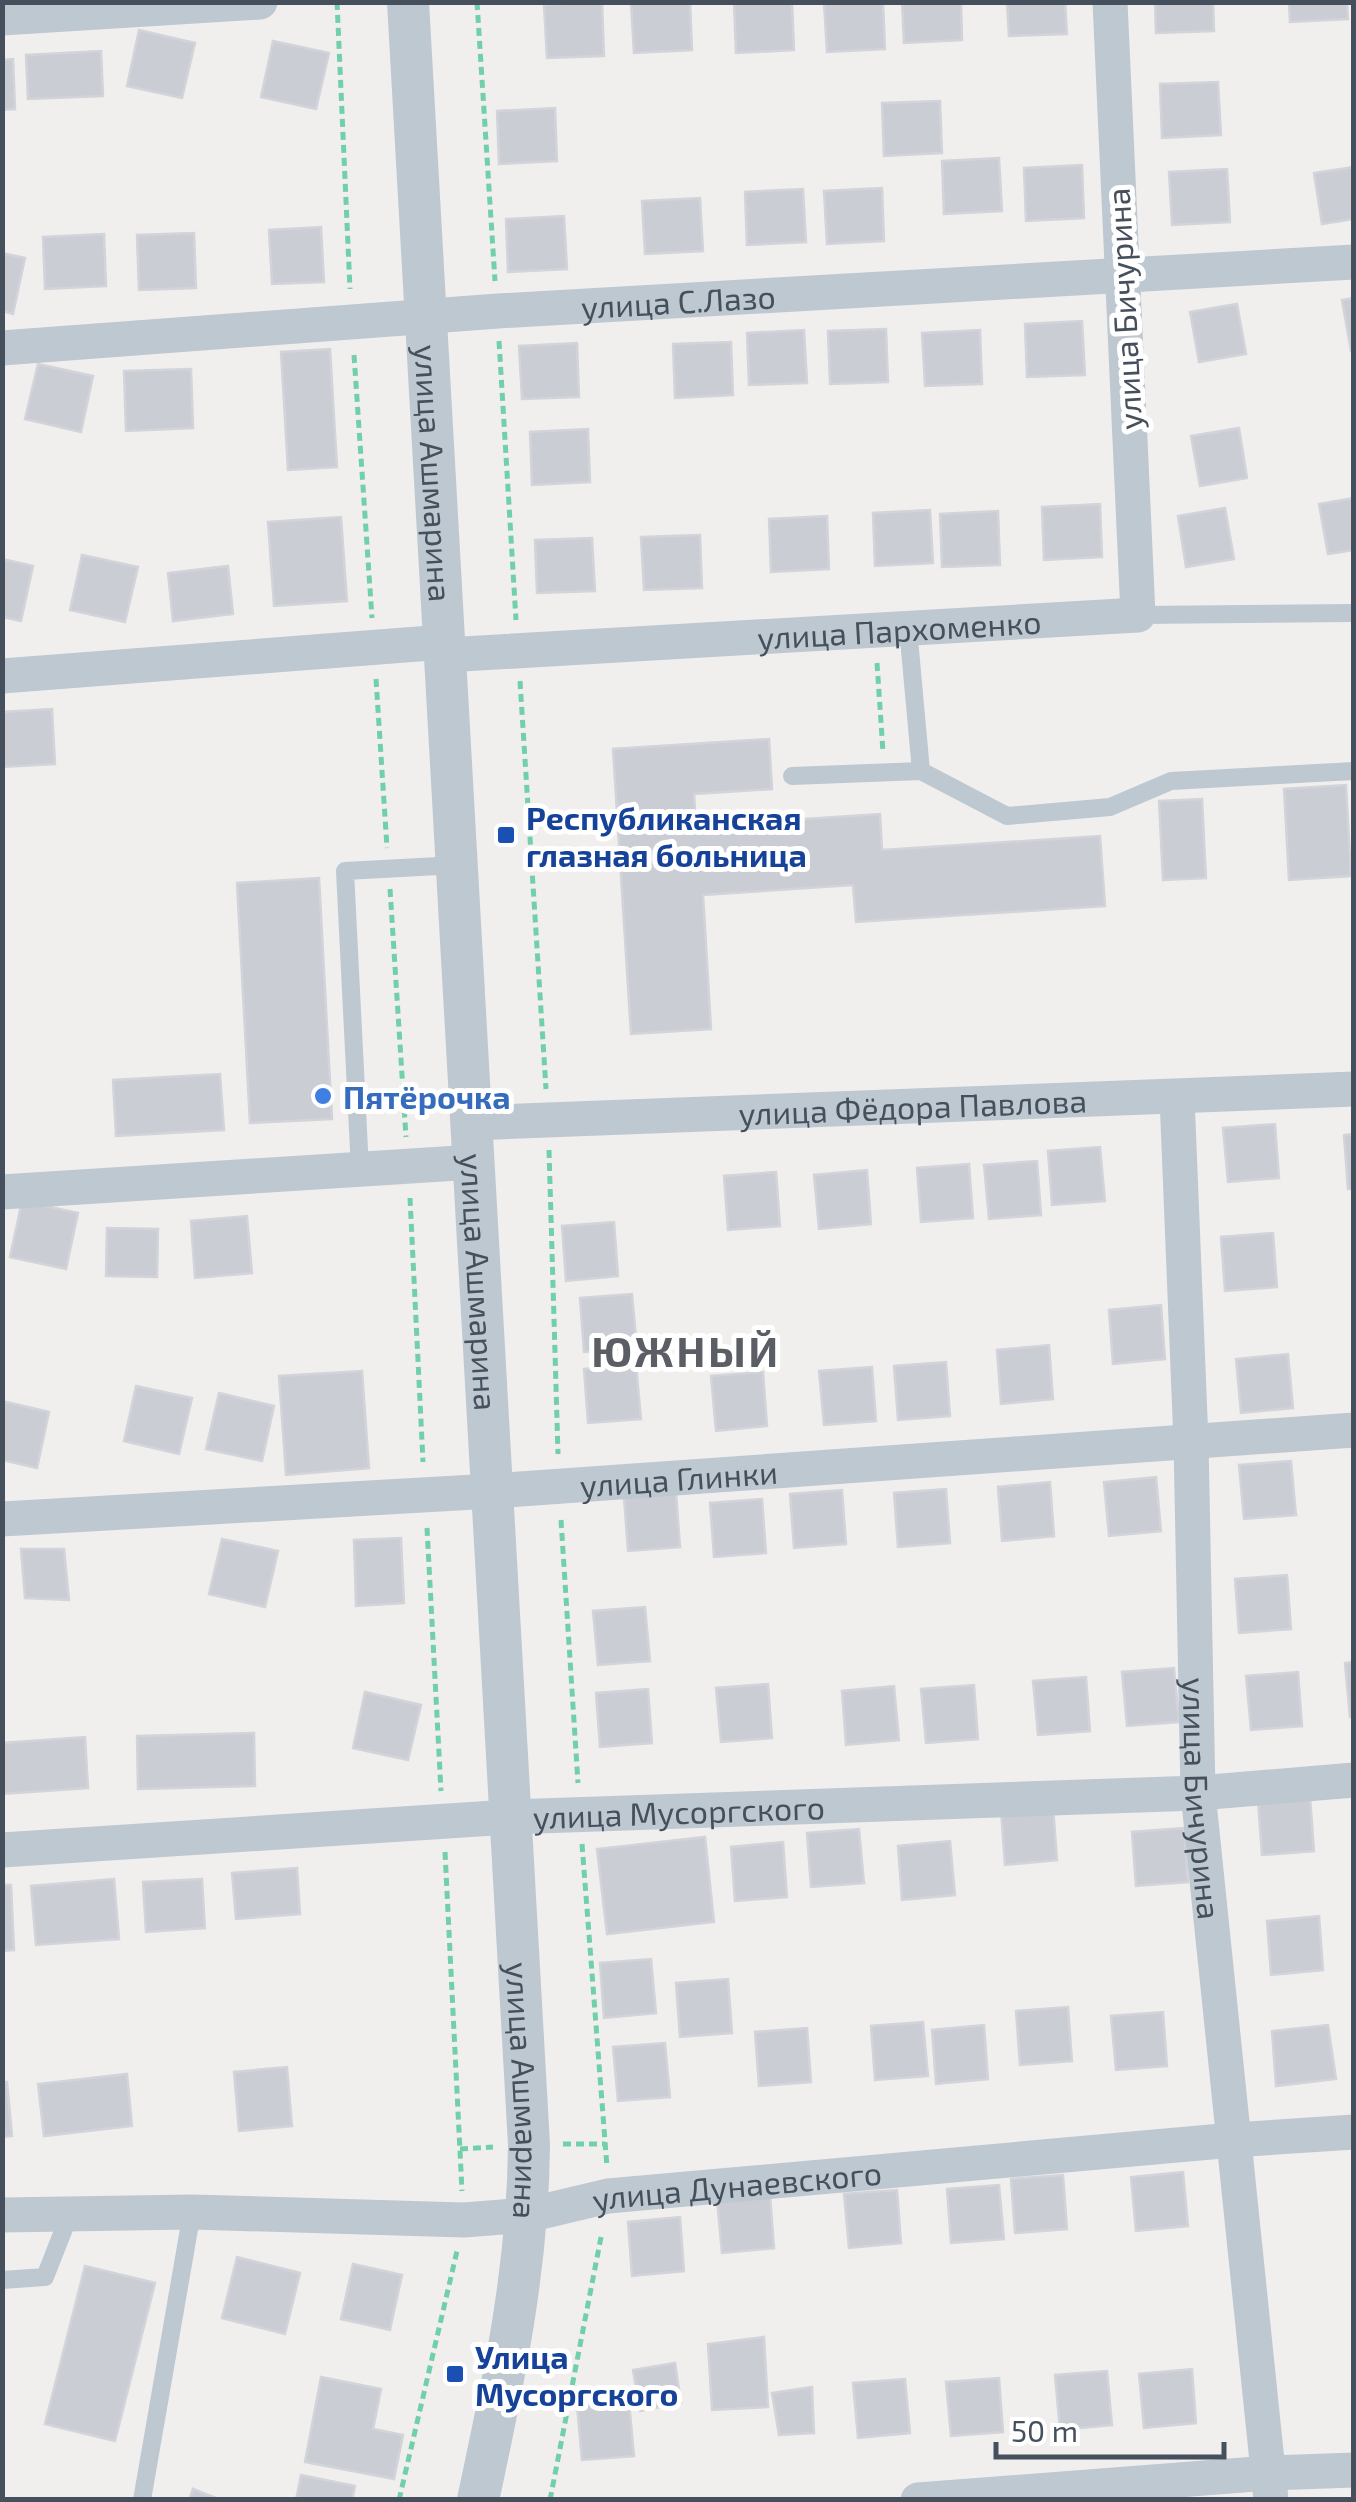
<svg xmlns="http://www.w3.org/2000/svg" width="1356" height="2502" viewBox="0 0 1356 2502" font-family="'Exo 2',sans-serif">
  <rect width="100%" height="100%" fill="#f1efee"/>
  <path fill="#cacdd4" stroke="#d2d4da" stroke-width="2.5" d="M602,2L604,56L547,58L544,5Z
    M631,2H690L692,50L634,53Z
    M734,2H792L794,50L736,53Z
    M824,2H883L885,49L827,52Z
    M902,2H961L962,40L904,43Z
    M1007,2H1065L1067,34L1009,36Z
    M1155,2H1213L1214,31L1156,33Z
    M1289,2H1347L1348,19L1290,22Z
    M139,30L195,43L182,98L127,86Z
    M273,41L329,53L316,109L261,97Z
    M101,51L103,96L28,99L26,55Z
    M13,59L15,109L2,110V60Z
    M1218,82L1221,135L1162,138L1160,84Z
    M940,101L942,153L884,156L882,103Z
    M555,108L557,161L499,164L497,111Z
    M999,158L1002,211L944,214L942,161Z
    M1082,165L1084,218L1026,221L1024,168Z
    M1354,167V219L1322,224L1314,173Z
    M1227,169L1230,222L1172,225L1169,172Z
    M882,188L884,241L827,244L824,191Z
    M803,189L806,242L747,245L745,192Z
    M700,198L703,251L645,254L642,201Z
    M564,216L567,269L508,272L506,219Z
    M321,227L324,282L272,284L269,230Z
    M194,233L196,288L139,290L137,235Z
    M104,234L106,286L45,289L43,237Z
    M2,253L25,258L13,314L2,311Z
    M1354,298V351H1351L1342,300Z
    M1237,304L1246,354L1199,362L1190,312Z
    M1082,321L1085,375L1027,377L1025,324Z
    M886,329L888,382L830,384L828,331Z
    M804,330L807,383L749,385L747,333Z
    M980,330L982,384L925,386L922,333Z
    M731,342L733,395L675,398L673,344Z
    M577,343L579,397L522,399L519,346Z
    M330,349L337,467L288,470L281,352Z
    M38,364L93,376L81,432L25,419Z
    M191,369L193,428L126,431L124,371Z
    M1239,428L1247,478L1200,486L1191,436Z
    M588,429L590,482L532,485L530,432Z
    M1354,498V550L1328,554L1319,504Z
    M1100,504L1102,557L1044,560L1042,507Z
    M1225,508L1234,559L1186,567L1178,516Z
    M930,510L933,563L875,566L873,513Z
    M998,511L1000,565L942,567L940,514Z
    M827,516L829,569L771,572L769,519Z
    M341,517L347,601L274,606L268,522Z
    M700,535L702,588L644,590L641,537Z
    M592,538L595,591L537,593L535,540Z
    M82,555L138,567L125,622L70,610Z
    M2,559L33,566L21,621L2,617Z
    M228,566L233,614L173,621L168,573Z
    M52,709L55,764L2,767V712Z
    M769,739L772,789L694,794L696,826L880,814L882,850L1100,836L1105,906L856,922L853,885L703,895L711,1029L631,1034L613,749Z
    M1346,785L1351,876L1289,880L1284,789Z
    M1202,799L1206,878L1163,880L1159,801Z
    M319,878L332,1119L250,1123L237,883Z
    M220,1074L224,1130L116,1136L113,1080Z
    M1275,1124L1279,1178L1228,1182L1223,1128Z
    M1354,1134V1189H1348L1344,1135Z
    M1100,1147L1105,1201L1052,1205L1048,1151Z
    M1037,1161L1041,1215L989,1219L984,1165Z
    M969,1164L973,1218L921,1222L917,1168Z
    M867,1170L871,1224L819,1229L814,1175Z
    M776,1172L780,1226L728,1230L724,1176Z
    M22,1201L78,1213L66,1269L10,1257Z
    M247,1216L252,1273L195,1278L191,1221Z
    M614,1222L618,1276L566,1281L562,1226Z
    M107,1228L158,1229L157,1277L106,1276Z
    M1273,1233L1277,1287L1225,1291L1221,1237Z
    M632,1294L637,1348L584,1352L580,1298Z
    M1161,1305L1165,1359L1113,1364L1109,1310Z
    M1049,1345L1053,1399L1001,1404L997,1350Z
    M1288,1354L1293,1408L1241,1413L1236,1359Z
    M946,1362L950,1416L898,1420L894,1366Z
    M636,1365L641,1419L588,1423L584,1369Z
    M872,1367L876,1421L824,1425L819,1371Z
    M362,1371L369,1468L286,1475L279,1376Z
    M763,1372L767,1426L716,1431L711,1376Z
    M136,1386L192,1398L179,1454L124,1441Z
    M219,1393L274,1406L262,1461L206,1449Z
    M2,1401L49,1412L37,1468L2,1460Z
    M1291,1461L1296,1515L1244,1519L1239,1465Z
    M1156,1477L1161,1531L1109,1536L1104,1482Z
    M1050,1482L1054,1536L1002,1541L998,1487Z
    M946,1489L950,1543L898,1547L894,1493Z
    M842,1490L846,1544L794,1548L790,1494Z
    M676,1493L680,1547L628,1551L624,1497Z
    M762,1499L766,1553L714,1557L710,1503Z
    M401,1538L404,1603L356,1606L354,1540Z
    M222,1539L278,1551L265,1607L209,1594Z
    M21,1549H64L69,1600L25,1598Z
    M1287,1575L1291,1629L1239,1633L1235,1579Z
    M645,1607L650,1661L598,1665L593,1611Z
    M1354,1662V1717H1350L1345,1663Z
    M1174,1668L1179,1722L1127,1726L1122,1672Z
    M1298,1672L1302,1726L1251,1730L1246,1676Z
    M1086,1677L1090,1731L1038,1735L1033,1681Z
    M768,1684L772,1738L721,1742L716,1688Z
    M974,1685L978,1739L926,1743L921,1689Z
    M894,1686L899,1740L846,1745L842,1691Z
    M648,1689L652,1743L600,1747L596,1693Z
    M365,1692L421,1705L408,1760L353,1748Z
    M254,1733L255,1786L138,1789L137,1736Z
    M85,1737L88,1788L2,1794V1743Z
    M1310,1797L1314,1851L1262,1855L1258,1801Z
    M1053,1806L1057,1860L1005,1865L1001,1810Z
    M1184,1828L1188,1882L1136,1886L1132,1832Z
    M859,1829L864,1883L811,1887L807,1833Z
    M705,1837L714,1922L607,1934L597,1849Z
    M950,1841L955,1895L902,1900L898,1846Z
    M783,1842L787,1897L735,1901L731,1847Z
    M297,1868L300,1914L236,1919L232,1873Z
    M114,1879L119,1939L36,1945L31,1886Z
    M202,1879L205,1928L146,1932L143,1882Z
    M2,1885H11L14,1950L2,1951Z
    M1319,1916L1323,1970L1271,1975L1267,1921Z
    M651,1959L656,2013L604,2018L600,1963Z
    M728,1979L732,2033L680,2037L676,1983Z
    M1068,2007L1072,2061L1020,2065L1016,2011Z
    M1163,2012L1167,2066L1116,2070L1111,2016Z
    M923,2022L928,2076L875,2080L871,2026Z
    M984,2025L988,2079L936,2084L932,2030Z
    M1328,2025L1336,2079L1276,2086L1272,2031Z
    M807,2028L811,2082L759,2086L755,2032Z
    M665,2043L670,2097L618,2101L613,2047Z
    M287,2067L292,2126L239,2131L234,2072Z
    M127,2074L132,2126L44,2136L38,2084Z
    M2,2082H7L12,2136L2,2137Z
    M1183,2172L1188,2226L1136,2231L1131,2177Z
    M1063,2175L1067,2229L1015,2233L1011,2179Z
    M999,2185L1004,2239L951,2243L947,2189Z
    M897,2190L901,2243L849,2248L844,2194Z
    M770,2195L774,2248L722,2253L717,2199Z
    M680,2217L684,2271L632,2276L628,2222Z
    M237,2257L300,2273L285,2334L222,2318Z
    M353,2264L402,2275L390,2330L341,2319Z
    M85,2266L155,2283L115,2441L45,2424Z
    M764,2337L768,2407L712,2410L708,2344Z
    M675,2363L681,2403L640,2411L633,2370Z
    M1192,2369L1196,2423L1144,2428L1139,2374Z
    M1107,2371L1112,2425L1060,2430L1055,2375Z
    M321,2377L381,2389L373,2429L403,2435L394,2479L305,2462Z
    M999,2378L1003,2432L951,2436L946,2382Z
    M905,2379L910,2433L858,2438L853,2383Z
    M812,2387L814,2433L779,2435L772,2393Z
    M629,2402L634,2456L582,2460L577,2406Z
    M301,2475L355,2486L352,2500H296Z
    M193,2489L221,2500H189Z"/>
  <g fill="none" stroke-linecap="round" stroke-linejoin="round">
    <path stroke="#71d0a9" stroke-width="5" stroke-dasharray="8 5" stroke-linecap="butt" d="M337,2L350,289
      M477,2L495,281
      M499,341L516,620
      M354,355L372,618
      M877,663L883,752
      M376,679L387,848
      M520,681L546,1089
      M390,889L406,1137
      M549,1150L558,1454
      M410,1198L423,1462
      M561,1520L578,1783
      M427,1528L441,1791
      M582,1844L607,2167
      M445,1852L462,2191
      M563,2144H605
      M460,2149L493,2147
      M399,2500L457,2251
      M550,2500L602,2232"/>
    <path stroke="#bec8d1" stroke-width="18" d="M1138,615L1354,613
      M908,628L921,771
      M792,776L921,771L1007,816L1110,807L1171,781L1354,771
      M360,1170L345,871L457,865
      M2,2280L45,2277L69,2216
      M142,2500L192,2212"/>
    <g stroke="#bec8d1" stroke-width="35">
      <path d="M2,18L260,2"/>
      <path id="s1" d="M2,348L498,311L1354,262"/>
      <path id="s2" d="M445,655L1138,615L1110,2"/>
      <path d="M2,676L444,642"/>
      <path id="s3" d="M1177,1097L1191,1442L1198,1793L1271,2500"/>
      <path id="s4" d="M471,1123L1354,1089"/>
      <path d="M2,1192L474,1162"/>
      <path id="s5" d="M2,1519L492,1491L1354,1430"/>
      <path id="s6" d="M2,1850L510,1817L1198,1793L1354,1780"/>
      <path id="s7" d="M2,2215L192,2212L464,2220L528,2215L608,2196L1233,2140L1354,2132"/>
      <path d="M918,2500L1269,2473L1354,2470"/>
    </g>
    <path stroke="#bec8d1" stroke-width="42" id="s8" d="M408,2L529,2145C528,2269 504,2379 478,2500"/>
  </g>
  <g fill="#1a4fb4" stroke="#fff" stroke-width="4">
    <rect x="496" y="825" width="20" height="20" rx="5"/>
    <rect x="445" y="2364" width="20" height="20" rx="5"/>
  </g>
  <circle fill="#3f7fe0" stroke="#fff" stroke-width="4" cx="323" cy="1096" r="10"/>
  <g text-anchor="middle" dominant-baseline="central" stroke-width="10" stroke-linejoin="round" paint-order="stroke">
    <g font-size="32" fill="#46505d" stroke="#fff">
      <text stroke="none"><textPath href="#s1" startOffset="678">улица С.Лазо</textPath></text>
      <text transform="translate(1123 309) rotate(-93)">улица Бичурина</text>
      <text stroke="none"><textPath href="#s8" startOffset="472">улица Ашмарина</textPath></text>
      <text stroke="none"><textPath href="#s2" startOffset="455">улица Пархоменко</textPath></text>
      <text stroke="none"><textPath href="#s4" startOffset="442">улица Фёдора Павлова</textPath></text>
      <text stroke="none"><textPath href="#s8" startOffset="1282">улица Ашмарина</textPath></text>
      <text stroke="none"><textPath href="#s5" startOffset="678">улица Глинки</textPath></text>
      <text stroke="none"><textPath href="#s3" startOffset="702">улица Бичурина</textPath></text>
      <text stroke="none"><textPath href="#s6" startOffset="678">улица Мусоргского</textPath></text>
      <text stroke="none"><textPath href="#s8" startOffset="2092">улица Ашмарина</textPath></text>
      <text stroke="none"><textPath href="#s7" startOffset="738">улица Дунаевского</textPath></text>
    </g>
    <g font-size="32" font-weight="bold" fill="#164399" stroke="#fff" text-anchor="start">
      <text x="526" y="817">Республиканская<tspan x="526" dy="37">глазная больница</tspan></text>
      <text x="475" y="2356">Улица<tspan x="475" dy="37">Мусоргского</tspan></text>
    </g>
    <g font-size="32" font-weight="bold" fill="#366cbe" stroke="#fff" text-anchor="start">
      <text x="343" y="1096">Пятёрочка</text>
    </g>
    <g font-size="42" font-weight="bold" letter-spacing="2.5" fill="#5b5e64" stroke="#fff">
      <text x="686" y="1350">ЮЖНЫЙ</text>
    </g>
  </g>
  <rect width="1356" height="2502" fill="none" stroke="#46505d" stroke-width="10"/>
  <path d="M996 2442v15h228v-15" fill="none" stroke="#46505d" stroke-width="5"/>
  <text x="1011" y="2442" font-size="30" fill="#46505d" stroke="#ffffff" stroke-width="8" paint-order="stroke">50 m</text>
</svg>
